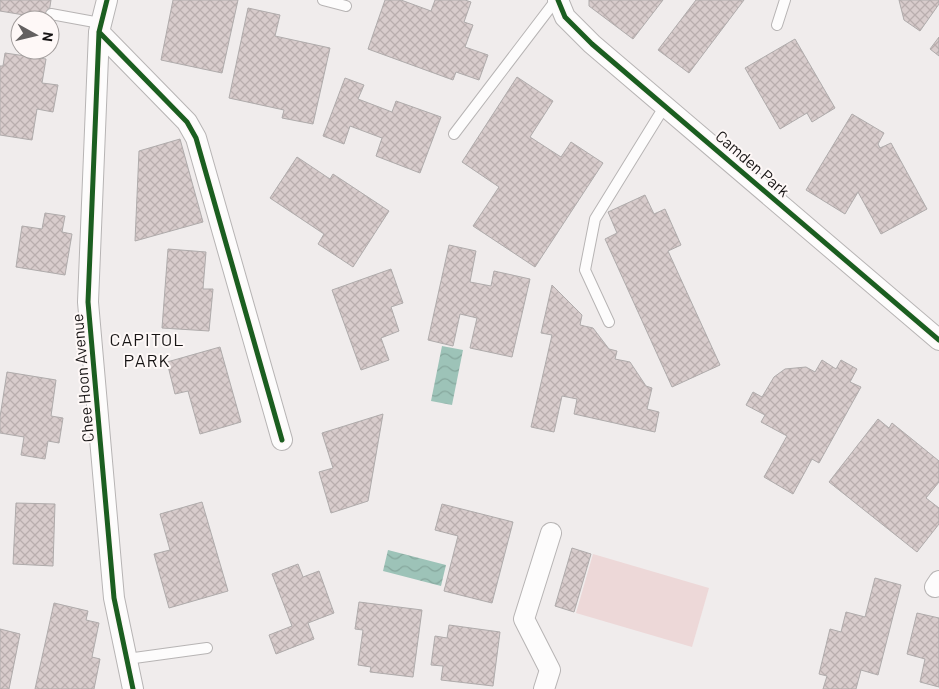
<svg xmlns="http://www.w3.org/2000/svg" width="939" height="689" viewBox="0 0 939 689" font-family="Barlow,sans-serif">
  <defs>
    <pattern id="water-waves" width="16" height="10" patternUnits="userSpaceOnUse" patternTransform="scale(1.25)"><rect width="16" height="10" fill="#9dc3b8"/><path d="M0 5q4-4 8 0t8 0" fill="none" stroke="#86a79d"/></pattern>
    <pattern id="building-cross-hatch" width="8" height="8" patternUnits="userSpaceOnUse" patternTransform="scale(1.25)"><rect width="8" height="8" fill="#d8cccc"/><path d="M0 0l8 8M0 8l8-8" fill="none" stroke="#b9aeae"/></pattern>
  </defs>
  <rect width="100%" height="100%" fill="#f0ecec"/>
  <path fill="#edd8d8" d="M593,554L709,588L692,647L576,613Z"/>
  <path fill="url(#water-waves)" d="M442,346L463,350L452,405L431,401Z
    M388,550L446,565L441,586L383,571Z"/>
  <path fill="url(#building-cross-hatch)" stroke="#afabab" d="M0,0H51L48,19L0,11Z
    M173,0H238L222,73L161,60Z
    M385,0H401L431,11L435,0H465L471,2L464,22L473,25L465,47L488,55L479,80L456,72L453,80L368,49Z
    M589,0H663L633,39L589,6Z
    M696,0H744L689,73L658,50Z
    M899,0H939V4L920,31L904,20Z
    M248,8L280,15L275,36L330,48L313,124L282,118L284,110L229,98Z
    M939,37V56L930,49Z
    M795,39L835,108L812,122L807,113L780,129L745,68Z
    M5,53L46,59L42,83L58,85L53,112L37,109L32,140L0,135V66H3Z
    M517,77L553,101L530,137L561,157L571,142L603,163L535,267L473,226L499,187L462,162Z
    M345,78L364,85L358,99L392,112L396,101L441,117L420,173L376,156L382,138L350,126L344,144L323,136Z
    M852,114L884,133L878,144L880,148L891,143L927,209L881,234L858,192L845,214L806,190Z
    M180,139L203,222L135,241L139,151Z
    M297,157L330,179L333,174L389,211L353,267L318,244L324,234L270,198Z
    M645,195L654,214L665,209L681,245L668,251L720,365L672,387L605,239L617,233L608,212Z
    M45,213L65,216L62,232L72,234L65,275L16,267L22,226L42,229Z
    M449,245L476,251L470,282L491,286L494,271L530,279L512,357L470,348L477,318L460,314L453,346L428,340Z
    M168,249L206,252L203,289H213L209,331L162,328Z
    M391,269L403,303L391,307L399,331L381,338L389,360L361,370L332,290Z
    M552,285L582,315L580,325L593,328L609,349L617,351L615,359L630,362L646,386L652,388L647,409L659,412L655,432L574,414L577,399L562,396L554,432L531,427L552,335L541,333Z
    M220,347L241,422L200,434L188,391L175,394L167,362Z
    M822,360L836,369L841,360L857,369L850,382L861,387L819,463L812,459L793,494L764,477L787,436L761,422L765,415L746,405L753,392L762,397L774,377L785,369L806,367L815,372Z
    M7,372L56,380L51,416L63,418L59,443L48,441L45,459L21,455L24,437L0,433V417Z
    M383,414L368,501L331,513L319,472L333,468L322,433Z
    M878,419L889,428L892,423L939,461V482L926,498L939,508V524L917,552L829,482Z
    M202,502L228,591L169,608L154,554L170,550L160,514Z
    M16,503L55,504L53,566L13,564Z
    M442,504L513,522L492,603L444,591L458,536L435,530Z
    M572,548L591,554L574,612L555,606Z
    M298,564L303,577L319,571L334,613L308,623L314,639L276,654L269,635L292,626L272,574Z
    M875,578L901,585L878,675L861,670L856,689H823L827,676L819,674L830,629L841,632L846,612L865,617Z
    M359,602L422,610L413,677L370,672L371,667L358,665L363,630L355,629Z
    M54,603L88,611L86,620L99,623L92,657L100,659L94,689H35Z
    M917,613L939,618V687L920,682L925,659L907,654Z
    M449,625L500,632L493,686L441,680L443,666L431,665L435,636L447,638Z
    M0,629L20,634L9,689H0Z"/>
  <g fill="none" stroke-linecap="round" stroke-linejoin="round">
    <g stroke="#b7b4b4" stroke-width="12">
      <path id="lane" d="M323,0L346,6
        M51,14L100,23
        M777,25L785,0
        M454,134L556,0
        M609,322L585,270L595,219L666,104
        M127,659L207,648"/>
    </g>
    <g stroke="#b7b4b4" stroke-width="22">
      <path id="street" d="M107,0L99,32L88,302L114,598L133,689
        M558,0L565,17L592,44L939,340
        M99,32L187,122L196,138L282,440
        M935,587L939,581
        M544,689L550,670L524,619L551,533"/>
    </g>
    <use href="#lane" stroke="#fdfcfc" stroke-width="10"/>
    <use href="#street" stroke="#fdfcfc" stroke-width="20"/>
    <g stroke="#fef8f7" stroke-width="8">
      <path id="cycleway" d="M107,0L99,32L88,302L114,598L133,689
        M558,0L565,17L592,44L939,340
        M99,32L187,122L196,138L282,440"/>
    </g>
    <use href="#cycleway" stroke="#1b5e20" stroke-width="5"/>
  </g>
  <g text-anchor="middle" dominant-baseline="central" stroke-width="4" stroke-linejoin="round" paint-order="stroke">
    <g font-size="16" fill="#171414" stroke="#fef8f7">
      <text transform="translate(753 163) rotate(41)">Camden Park</text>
      <text transform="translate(82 378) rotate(-95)">Chee Hoon Avenue</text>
    </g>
    <g font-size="18" letter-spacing="1" fill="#171414" stroke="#fef8f7">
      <text x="147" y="339">CAPITOL<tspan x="147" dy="21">PARK</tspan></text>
    </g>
  </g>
  <g transform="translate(35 35) rotate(98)"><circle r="24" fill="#fef8f7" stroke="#a29d9c"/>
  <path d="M0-4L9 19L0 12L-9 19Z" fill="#636060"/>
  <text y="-8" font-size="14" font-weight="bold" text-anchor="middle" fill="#171414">N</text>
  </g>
</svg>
